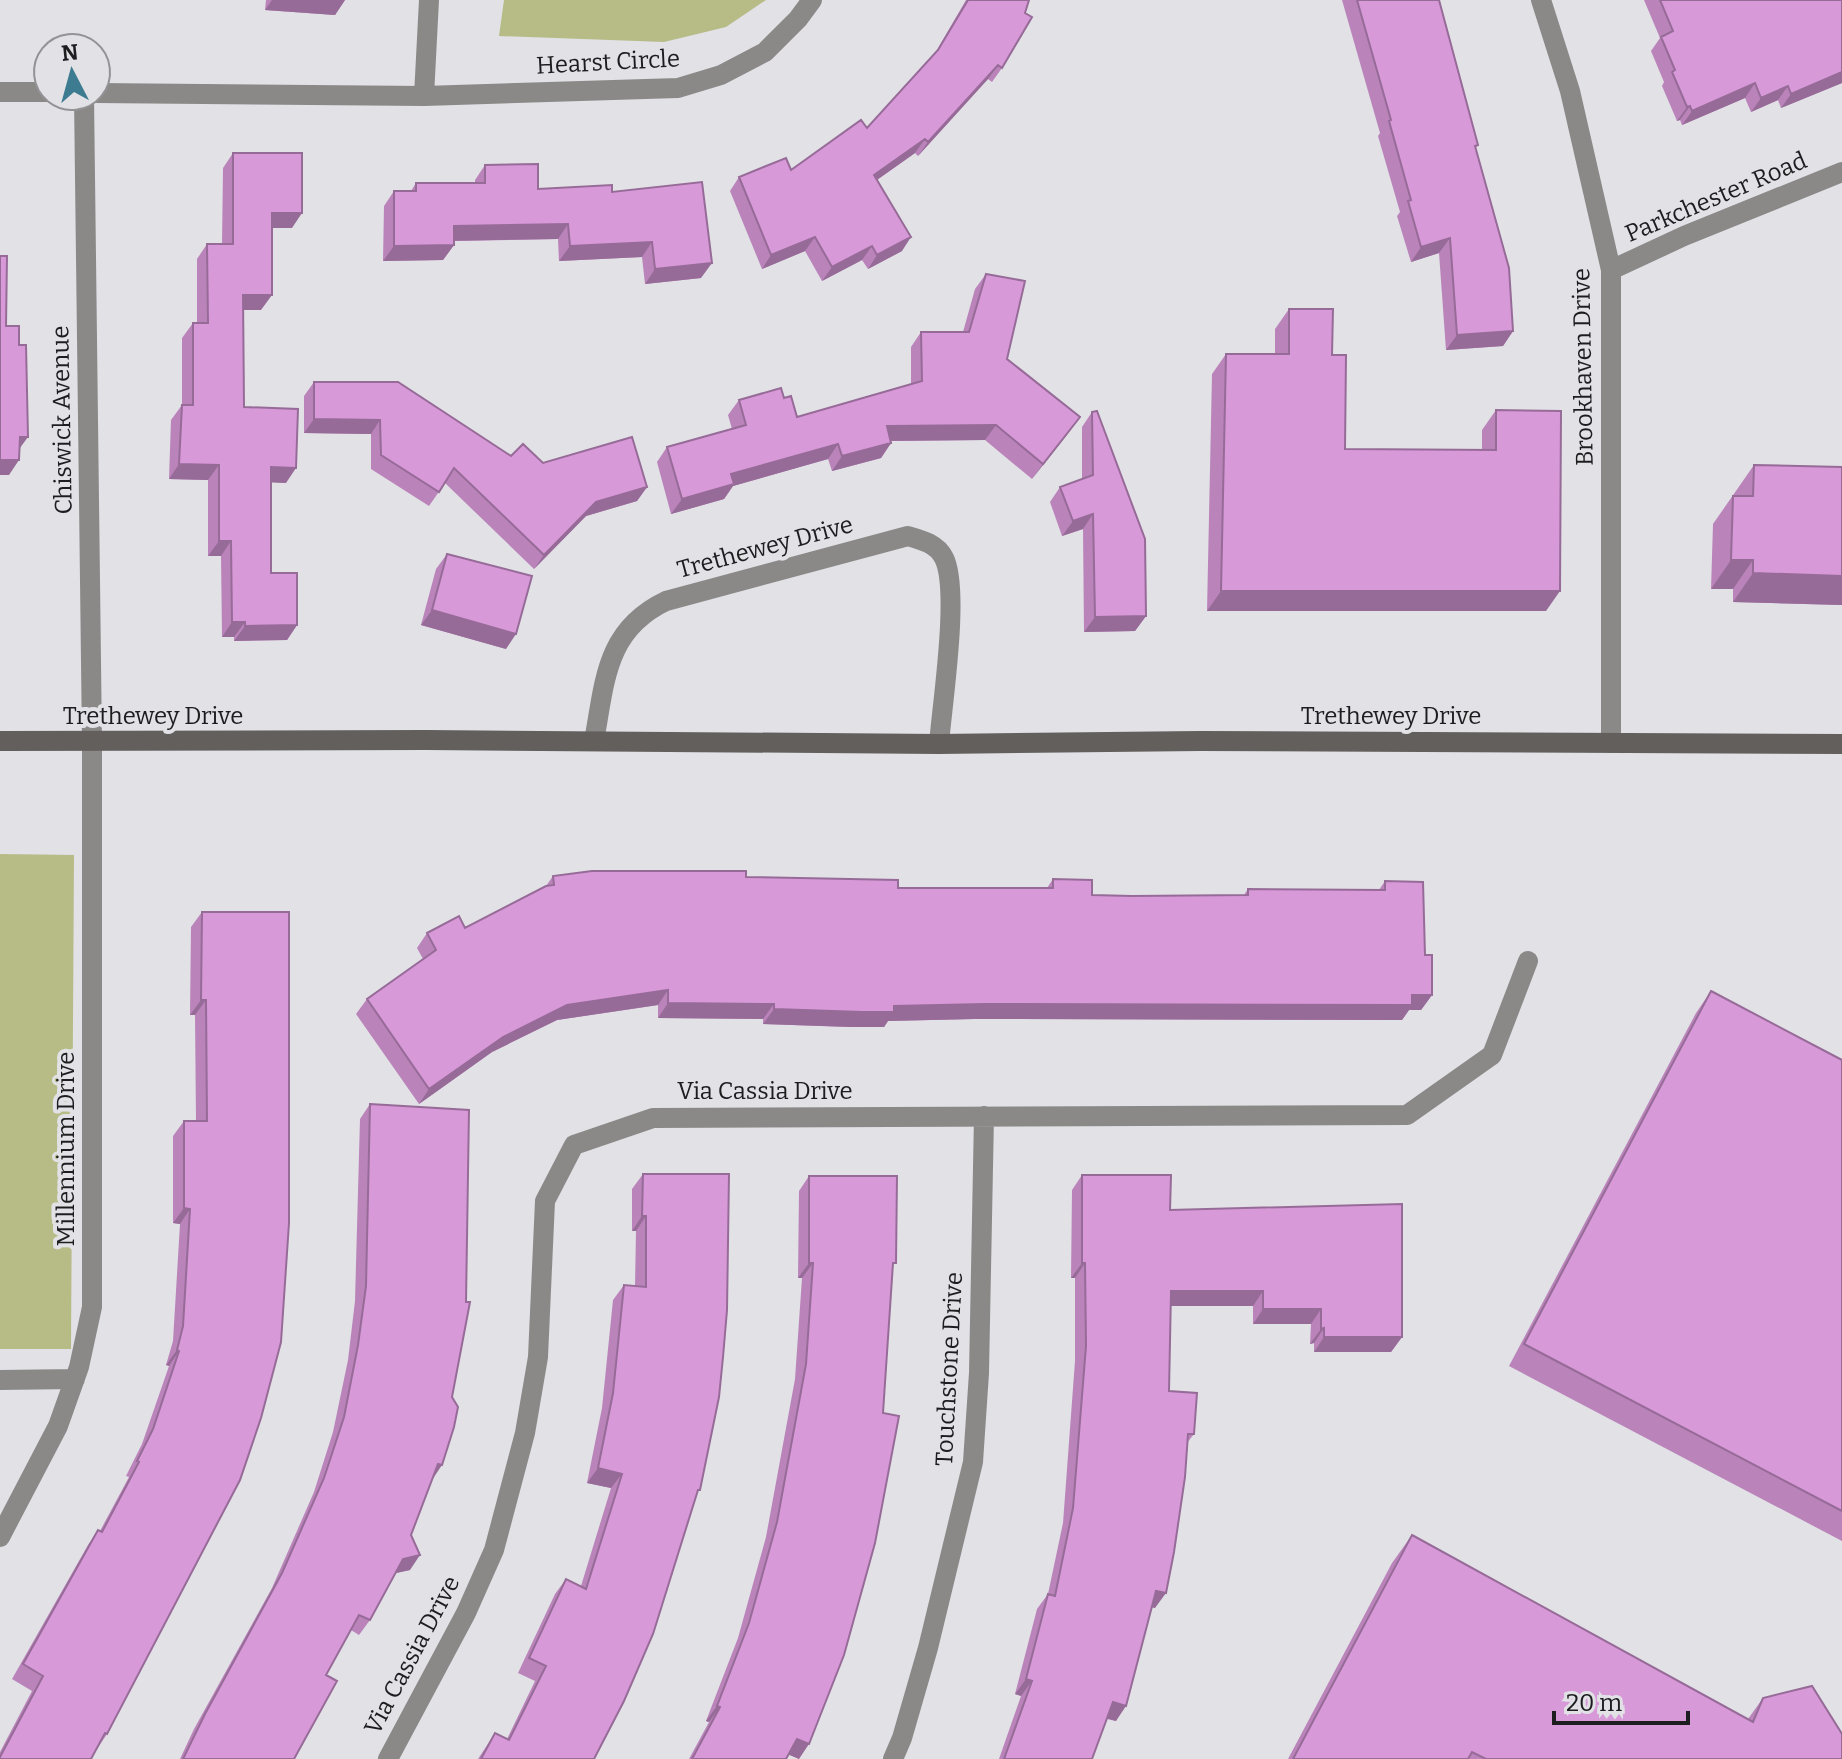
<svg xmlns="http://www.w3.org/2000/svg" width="1842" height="1759" viewBox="0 0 1842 1759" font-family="Bitter,serif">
  <rect width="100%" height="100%" fill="#e1e1e6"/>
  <path fill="#b7bc87" d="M504,0H766L726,27L664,42L499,36Z
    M0,854L74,855L71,1349H0Z"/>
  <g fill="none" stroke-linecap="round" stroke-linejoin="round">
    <path stroke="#8b8988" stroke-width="20" d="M0,92H48
      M96,93L424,96L678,88L721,75L765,52L798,19L812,0
      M424,96L429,0
      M1611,270L1684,236L1842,172
      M594,741C605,682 605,630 666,601L908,536C922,540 937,544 944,558C960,590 942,705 939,744
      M0,1380L75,1379
      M0,1537L58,1426L79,1367L92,1307V742L84,96
      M388,1759L466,1613L494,1550L525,1433L538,1357L545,1201L574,1145L653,1118L1407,1115L1492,1055L1528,961
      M893,1759L902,1738L928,1648L973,1462L979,1373L984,1116"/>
    <path stroke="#8b8988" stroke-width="20" d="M1541,0L1570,91L1611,270V743"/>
    <path stroke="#625f5d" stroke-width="20" d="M0,741L426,740L939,744L1200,741L1842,744"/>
  </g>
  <path fill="#ba84bb" d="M266,0H345L335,15L265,10Z
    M966,0H1029L1002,68L992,82L988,79L918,156L915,153L877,180L902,251L868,269L862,260L822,281L805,251L762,269L730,191L739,177L791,170L867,128L934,55Z
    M1342,0H1439L1478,145L1475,149L1513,331L1503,346L1446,350L1439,253L1411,262L1397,216L1400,212L1378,136L1380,133Z
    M1644,0H1842V83L1781,108L1778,100L1751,112L1745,98L1682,125L1680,120L1677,121L1662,86L1664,82L1651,51L1660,38Z
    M233,153L292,228H272L261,310H243L244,407L286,483L271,482V573L297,625L287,640L234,641V637H222L221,556H208V480L169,479L171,420L182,405V338L193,323H197V259L207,244H222L223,168Z
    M485,165L538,189L612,192L701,278L645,284L642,257L559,261L558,239L454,241V245L443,260L383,261L384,206L394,191H411L416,183H475V180Z
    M986,274L1007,359L1069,432L1032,479L985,440L891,441V443L881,458L832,471L828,459L733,486L724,499L671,514L657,462L667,447L732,429L728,415L739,400L784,398L797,417L911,384V347L921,332H963L975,289Z
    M1289,309L1332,355L1345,449L1482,450V430L1496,410L1546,611H1207L1212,374L1226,354H1275V329Z
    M314,382L511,456L647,487L637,501L586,516L534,569L445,483L429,506L371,469V434L304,433V396Z
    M1092,412L1146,616L1135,631L1084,632L1083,529L1062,536L1050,502L1060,487L1082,479V427Z
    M1754,465L1842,467V605L1733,602V589H1711L1713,524Z
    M447,554L506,649L421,625L436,569Z
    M553,876L746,877L898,888H1047L1053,879L1092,895L1132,896L1244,895L1248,889L1379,890L1385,881L1425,955L1432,995L1421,1010H1409L1402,1020L974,1019L888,1021L884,1027H851L763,1024V1019L658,1018V1005L557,1020L492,1052L419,1104L356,1014L367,999L423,959L417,948L427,933L465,928L546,886Z
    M202,912H289L107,1734L97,1749L0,1759V1752L32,1691L12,1679L88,1545L98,1530L100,1531L129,1477L126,1476L142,1444L169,1366L166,1365L173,1341L180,1224L173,1223V1136L184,1121H196L195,1015H190L191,927Z
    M1711,991L1842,1060V1541L1509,1366L1696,1013Z
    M370,1104L432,1480L411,1535L410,1570L395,1573L370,1620L359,1635L351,1630L326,1675L294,1759H180L194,1729L272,1588L314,1492L333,1432L348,1360L355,1301L360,1119Z
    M643,1174L696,1496L594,1759H478L495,1733L507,1739L535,1681L518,1673L555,1594L566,1579L581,1586L611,1488L587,1483L602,1408L613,1300L624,1285L635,1286L636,1231H632V1189Z
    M1082,1175L1170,1210L1402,1337L1391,1352H1314V1343L1310,1344L1311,1324H1253V1306H1170L1169,1391L1194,1434L1187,1443L1155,1608L1152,1607L1116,1721L1107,1719L1092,1759H999L1021,1696L1015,1694L1037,1609L1048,1594L1063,1523L1075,1361V1278H1071L1072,1190Z
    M809,1176L892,1269L799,1759L789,1754L786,1759H689L709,1722L706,1721L738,1638L766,1537L795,1379L802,1278H798L799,1191Z
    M1412,1535L1748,1719L1763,1698L1842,1759H1288L1392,1563Z"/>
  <path fill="#976b98" d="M272,0H345L335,15L265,10Z
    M998,65L988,79L918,156L928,142Z
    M1842,72V83L1781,108L1791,94Z
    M1755,83L1745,98L1682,125L1692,111Z
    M1788,86L1778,100L1751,112L1761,98Z
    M1690,106L1680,120L1677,121L1687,107Z
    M925,139L915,153L864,189L874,175Z
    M272,213H302L292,228H261Z
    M568,224L558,239L443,241L454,226Z
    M815,237L805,251L762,269L771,255Z
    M911,237L902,251L868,269L877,255Z
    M1450,238L1439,253L1411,262L1421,247Z
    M652,242L642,257L559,261L570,246Z
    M454,245L443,260L383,261L394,246Z
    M872,246L862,260L822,281L832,267Z
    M712,263L701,278L645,284L655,269Z
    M243,295H272L261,310H233Z
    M1513,331L1503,346L1446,350L1457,335Z
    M1080,417L1069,432L1032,479L1043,464Z
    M314,419L380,420L371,434L304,433Z
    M996,425L985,440L876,441L887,426Z
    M20,437H28L17,452Z
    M891,443L881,458L832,471L842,456Z
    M838,444L828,459L733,486L724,499L671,514L682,499L731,474Z
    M0,460H19L9,475H0Z
    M179,464L219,465L208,480L169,479Z
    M271,467L296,468L286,483L261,482Z
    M647,487L637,501L586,516L534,569L544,555L596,502Z
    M1093,514L1083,529L1062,536L1073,521Z
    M219,541H231L221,556H208Z
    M1731,560H1753L1733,589H1711Z
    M1753,573L1842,576V605L1733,602Z
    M1221,591H1560L1546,611H1207Z
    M432,610L516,634L506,649L421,625Z
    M1146,616L1135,631L1084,632L1095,617Z
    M232,622H245L234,637H222Z
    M297,625L287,640L234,641L245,626Z
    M668,990L658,1005L557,1020L492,1052L419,1104L429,1089L503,1037L567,1005Z
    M1412,995H1432L1421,1010H1409L1402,1020L974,1019L888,1021L884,1027H851L763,1024L774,1009L894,1006Z
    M201,1000H206L195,1015H190Z
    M668,1003L774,1004L763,1019L658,1018Z
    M184,1208L190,1209L180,1224L173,1223Z
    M642,1216H646L636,1231H632Z
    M809,1263H813L802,1278H798Z
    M1082,1263H1085L1075,1278H1071Z
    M1171,1291H1263L1253,1306H1160Z
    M1263,1309H1321L1311,1324H1253Z
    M1324,1328L1314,1343L1310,1344L1321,1329Z
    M1324,1337H1402L1391,1352H1314Z
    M177,1350L179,1351L169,1366L166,1365Z
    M438,1464L442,1465L432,1480Z
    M598,1468L622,1474L611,1488L587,1483Z
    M420,1555L410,1570L392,1574L403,1559Z
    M1156,1591L1166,1593L1155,1608L1146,1606Z
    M1026,1679L1032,1681L1021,1696L1015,1694Z
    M1113,1702L1126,1706L1116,1721L1102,1717Z
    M717,1706L720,1707L709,1722L706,1721Z
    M797,1739L809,1744L799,1759L787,1754Z"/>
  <path fill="#d899d9" stroke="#976b98" stroke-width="2" d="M968,0H1029L1025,13L1032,17L1002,68L998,65L928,142L925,139L874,175L911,237L877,255L872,246L832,267L815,237L771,255L739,177L786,158L791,170L861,120L867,128L938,50Z
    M1357,0H1439L1478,145L1475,146L1509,268L1513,331L1457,335L1450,238L1421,247L1408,201L1411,200L1389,121L1391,120Z
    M1660,0H1842V72L1791,94L1788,86L1761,98L1755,83L1692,111L1690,106L1687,107L1672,72L1675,70L1661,37L1673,31Z
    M233,153H302V213H272V295H243L244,407L298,409L296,468L271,467V573H297V625L245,626V622H232L231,541H219V465L179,464L182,405H193V323H208L207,244H233Z
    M538,164V189L612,185V192L702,182L712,263L655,269L652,242L570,246L568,224L454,226V245L394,246V191H416V183H485V165Z
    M0,256H7L6,326H19V345H26L28,437H20L19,460H0Z
    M986,274L1025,281L1007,359L1080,417L1043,464L996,425L887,426L891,443L842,456L838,444L731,474L734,484L682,499L667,447L746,425L739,400L781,388L784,398L791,396L797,417L922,381L921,332H969Z
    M1289,309H1333L1332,355H1346L1345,449L1496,450V410L1561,411L1560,591H1221L1226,354H1289Z
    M314,382H398L511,456L523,444L543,463L632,437L647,487L596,502L544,555L454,468L439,492L381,455L380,420L314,419Z
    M1097,411L1145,539L1146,616L1095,617L1093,514L1073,521L1060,487L1093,475L1092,412Z
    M1754,465L1842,467V576L1753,573V560H1731L1733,496H1753Z
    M447,554L532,576L516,634L432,610Z
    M592,871H746V877L898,880V888H1053V879L1092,880V895L1132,896L1248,895V889L1385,890V881L1423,882L1425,955H1432V995H1412V1005L985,1004L894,1006V1012H862L774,1009V1004L668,1003V990L567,1005L503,1037L429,1089L367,999L436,950L427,933L459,916L465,928L546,886L554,885L553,876Z
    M202,912H289V1223L281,1342L261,1418L240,1480L107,1734L105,1733L91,1759H0V1757L43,1676L23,1664L98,1530L102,1532L139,1462L137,1461L153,1429L179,1351L177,1350L183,1326L190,1209L184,1208V1121H207L206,1000H201Z
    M1711,991L1842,1060V1511L1524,1344Z
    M370,1104L469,1110L466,1302H470L452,1397L458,1407L454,1427L442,1465L438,1464L411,1535L420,1555L403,1559L370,1620L359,1615L326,1675L337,1681L294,1759H183L205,1714L282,1573L324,1478L344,1417L358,1345L366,1286Z
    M643,1174H729L727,1310L723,1357L719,1397L700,1490H698L653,1634L624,1701L594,1759H481L495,1733L509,1740L546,1666L529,1658L566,1579L586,1589L622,1474L598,1468L613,1393L624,1285L646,1287V1216H642Z
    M1082,1175H1171L1170,1210L1402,1204V1337H1324V1328L1321,1329V1309H1263V1291H1171L1169,1391L1197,1393L1194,1434H1188L1185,1477L1174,1552L1166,1593L1156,1591L1126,1706L1113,1702L1092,1759H1004L1032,1681L1026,1679L1048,1594L1055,1596L1073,1508L1086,1346L1085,1263H1082Z
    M809,1176H897L896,1263H893L883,1413L899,1416L875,1543L844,1655L809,1744L797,1739L786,1759H692L720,1707L717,1706L749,1623L777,1522L806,1364L813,1263H809Z
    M1412,1535L1753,1722L1763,1698L1812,1686L1842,1734V1759H1486L1472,1752L1468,1759H1293Z"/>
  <g text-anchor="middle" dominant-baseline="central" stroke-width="8" stroke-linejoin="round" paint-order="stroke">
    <g font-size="24" fill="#1d1d1f" stroke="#e1e1e6">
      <text transform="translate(608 62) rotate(-3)">Hearst Circle</text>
      <text transform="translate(1716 197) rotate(-23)">Parkchester Road</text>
      <text transform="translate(1583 367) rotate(-91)">Brookhaven Drive</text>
      <text transform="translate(62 420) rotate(-91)">Chiswick Avenue</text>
      <text transform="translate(765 547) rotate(-15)">Trethewey Drive</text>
      <text x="153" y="716">Trethewey Drive</text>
      <text x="1391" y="716">Trethewey Drive</text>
      <text x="765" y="1091">Via Cassia Drive</text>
      <text transform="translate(66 1149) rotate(-90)">Millennium Drive</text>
      <text transform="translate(949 1369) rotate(-87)">Touchstone Drive</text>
      <text transform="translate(412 1655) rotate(-62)">Via Cassia Drive</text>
    </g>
  </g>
  <g transform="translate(72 72) rotate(354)"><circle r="38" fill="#e1e1e6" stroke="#939396" stroke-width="2"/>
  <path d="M0-6L14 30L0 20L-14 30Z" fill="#3c7b90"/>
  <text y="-12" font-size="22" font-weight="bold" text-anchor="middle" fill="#1d1d1f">N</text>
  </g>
  <path d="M1554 1711v12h134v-12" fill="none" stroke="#1d1d1f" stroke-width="4"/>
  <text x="1566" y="1711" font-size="24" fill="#1d1d1f" stroke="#e1e1e6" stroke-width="6" paint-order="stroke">20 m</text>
</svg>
